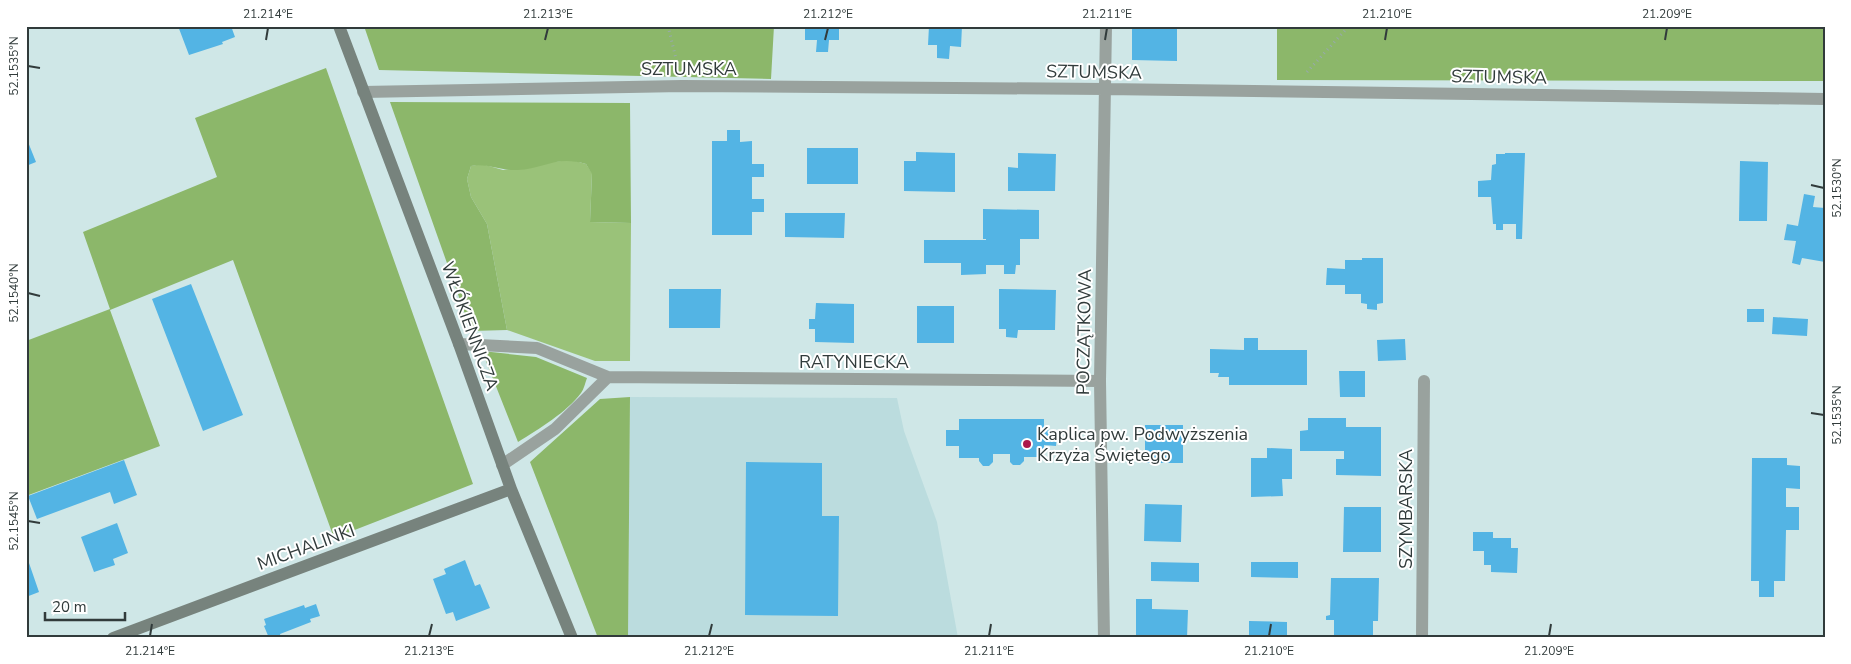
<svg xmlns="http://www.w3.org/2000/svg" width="1851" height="664" viewBox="0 0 1851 664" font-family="'Nunito Sans',sans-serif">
  <rect width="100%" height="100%" fill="#cfe7e7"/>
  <path fill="#bbdcde" d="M630,397L897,398L904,431L937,522L958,638H628Z"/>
  <path fill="#9ac279" d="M572,160L586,164L592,173L590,222L631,223L630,361H595L507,330L487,224L471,197L467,179L471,166L482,164L503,170L533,167L550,162Z"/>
  <path fill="#8cb76a" d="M364,26H774L771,79L379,70Z
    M1277,26H1825V81L1277,80Z
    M326,68L473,484L334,538L233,260L110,310L160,446L26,496V341L110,309L83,232L217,177L195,118Z
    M390,102L630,103L631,223L590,222L592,174L586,164C555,155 545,169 517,170C501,171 487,163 471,166L467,179L471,197L487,224L507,330L471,331Z
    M482,351L536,357L587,378C585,383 584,389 581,393C567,412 539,429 518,442Z
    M630,397L628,638H598L530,462L600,399Z"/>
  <path fill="#53b4e4" d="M178,26H231L235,37L222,42L223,44L189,55Z
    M805,26H839V40H829L828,52H816L817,40H805Z
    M929,26H962L961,47L950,46L949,59L937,58V45H928Z
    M1132,26H1177V61L1132,60Z
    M727,130H740V142L752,141V164H764V177H752V199H764V212H752V235H712V141H727Z
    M26,137L36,162L26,166Z
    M807,148H858V184H807Z
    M916,152L955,153V192L904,191V161H916Z
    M1018,153L1056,154L1055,191H1008V167L1018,168Z
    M1505,153H1525L1522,239H1516V224H1503V230H1496V224H1493L1491,197H1478V181L1491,180L1492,165L1496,164V154H1505Z
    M1740,161L1768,162L1767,221H1739Z
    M1804,194L1815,196L1813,207L1825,208V262L1802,258L1800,265L1792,263L1796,241L1784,240L1787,224L1798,226Z
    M983,209L1039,210V239H1020V265H1016L1015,274H1004V265H986V274L961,275V263H924V240H986V239H983Z
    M785,213H845L844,238L785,237Z
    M1362,258H1383V303L1377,304V310L1367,309V304L1361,303V294H1345V285H1326L1327,268L1345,269V260H1362Z
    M191,284L243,415L203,431L152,299Z
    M669,289H721L720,328H669Z
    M999,289L1056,290L1055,330H1018L1017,338L1006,337V329H999Z
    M816,303L854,304V343L815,342V329H809V319H815Z
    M917,306H954V343H917Z
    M1747,309H1764V322H1747Z
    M1773,317L1808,319L1807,336L1772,334Z
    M1244,338H1258V350H1307V385H1229V377H1218L1219,373H1210V349L1244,350Z
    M1405,339L1406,360L1378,361L1377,340Z
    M1339,371H1365V397H1340Z
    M1308,418H1346V427H1381V476L1336,475V459H1344V451H1300V431L1308,430Z
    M959,419H1044V430H1057L1056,446L1044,445V457H1024V461L1020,465H1013L1010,462V454H993V462L989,466H983L979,461V458H959V446H946V430H959Z
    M1145,425H1183V463H1145Z
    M1267,448L1292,449V479H1282L1283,496L1251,497V458H1267Z
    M1752,458H1787V465L1800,466V489L1786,488V507H1799V530H1786L1785,581H1774V597H1759V581H1751Z
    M124,460L137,495L114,504L110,492L37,519L28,496Z
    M746,462L822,463V516H839L838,616L745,615Z
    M1145,504L1182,505L1181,542L1144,541Z
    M1344,507H1381V552H1343Z
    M117,523L128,553L113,559L115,565L94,572L81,537Z
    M1473,532H1493V538H1511V548H1518L1517,573L1491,572V565H1484V551H1473Z
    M465,560L475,586L480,584L490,608L456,621L453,612L446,614L433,579L446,574L444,569Z
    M1151,562L1199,563V582L1151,581Z
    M1251,562H1298V578L1251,577Z
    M29,563L39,592L26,597V564Z
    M1331,578H1379L1378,621H1373V638H1334V620H1326V616L1330,615Z
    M1136,599H1152V609L1188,610L1187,638H1136Z
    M316,604L320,616L310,619L311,622L280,634L281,638H269L264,626L266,625L264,619L304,605L305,608Z
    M1249,621L1287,622V638H1249Z"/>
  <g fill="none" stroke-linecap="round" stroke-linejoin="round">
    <path stroke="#97aaaa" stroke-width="3" stroke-dasharray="1 4" stroke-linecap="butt" d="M668,26L678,67
      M1307,72L1349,26"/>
    <path stroke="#99a29e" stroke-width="12" d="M363,92L682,86L1105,89L1825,99
      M459,344L537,348L608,377
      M502,465L555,429L608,377L1100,381
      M1104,638L1100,381L1106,26
      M1422,638L1424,381"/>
    <path stroke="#77837d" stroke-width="12" d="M339,26L459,344L511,489L572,638
      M113,638L511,489"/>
  </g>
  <path fill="none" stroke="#313b3b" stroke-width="2" d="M266,40L268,28M545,40L548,28M825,40L828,28M1105,40L1107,28M1385,40L1387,28M1665,40L1667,28M28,66L40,68M1811,185L1824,188M28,293L40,296M1811,413L1824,415M28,521L40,523M150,636L152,624M429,636L432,624M709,636L712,624M989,636L991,624M1269,636L1271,624M1549,636L1551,624"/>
  <circle fill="#ab184b" stroke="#fff" stroke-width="2" cx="1027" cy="444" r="5"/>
  <g text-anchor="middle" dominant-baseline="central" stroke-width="4" stroke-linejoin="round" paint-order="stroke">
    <g font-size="18" fill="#313b3b" stroke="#fff">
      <text x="689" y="69">SZTUMSKA</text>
      <text transform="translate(1094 72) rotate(1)">SZTUMSKA</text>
      <text transform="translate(1499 77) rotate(1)">SZTUMSKA</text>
      <text transform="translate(470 326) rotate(70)">WŁÓKIENNICZA</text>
      <text transform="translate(1084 332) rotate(-89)">POCZĄTKOWA</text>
      <text x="854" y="362">RATYNIECKA</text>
      <text transform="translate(1406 509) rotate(-90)">SZYMBARSKA</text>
      <text transform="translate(306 547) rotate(-20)">MICHALINKI</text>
    </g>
    <g font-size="18" fill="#313b3b" stroke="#fff" text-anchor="start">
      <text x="1037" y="434">Kaplica pw. Podwyższenia<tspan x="1037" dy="21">Krzyża Świętego</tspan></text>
    </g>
  </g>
  <rect width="1851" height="664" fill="none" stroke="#ffffff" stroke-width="55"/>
  <path d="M45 612v8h80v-8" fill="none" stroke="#313b3b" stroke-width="2.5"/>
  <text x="52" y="612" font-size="15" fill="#313b3b" stroke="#ffffff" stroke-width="4" paint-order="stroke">20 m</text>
  <rect x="28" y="28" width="1796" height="608" fill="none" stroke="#313b3b" stroke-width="2"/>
  <g font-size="12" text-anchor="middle" fill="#313b3b">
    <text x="268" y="18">21.214°E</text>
    <text x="548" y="18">21.213°E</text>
    <text x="828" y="18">21.212°E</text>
    <text x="1107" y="18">21.211°E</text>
    <text x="1387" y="18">21.210°E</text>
    <text x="1667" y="18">21.209°E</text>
    <text transform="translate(14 66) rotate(-90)" y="4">52.1535°N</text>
    <text transform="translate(1837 188) rotate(-90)" y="4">52.1530°N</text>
    <text transform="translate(14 293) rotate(-90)" y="4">52.1540°N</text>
    <text transform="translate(1837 415) rotate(-90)" y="4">52.1535°N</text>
    <text transform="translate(14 521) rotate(-90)" y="4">52.1545°N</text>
    <text x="150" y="655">21.214°E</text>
    <text x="429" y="655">21.213°E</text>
    <text x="709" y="655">21.212°E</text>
    <text x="989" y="655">21.211°E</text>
    <text x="1269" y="655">21.210°E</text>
    <text x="1549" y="655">21.209°E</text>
  </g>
</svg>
